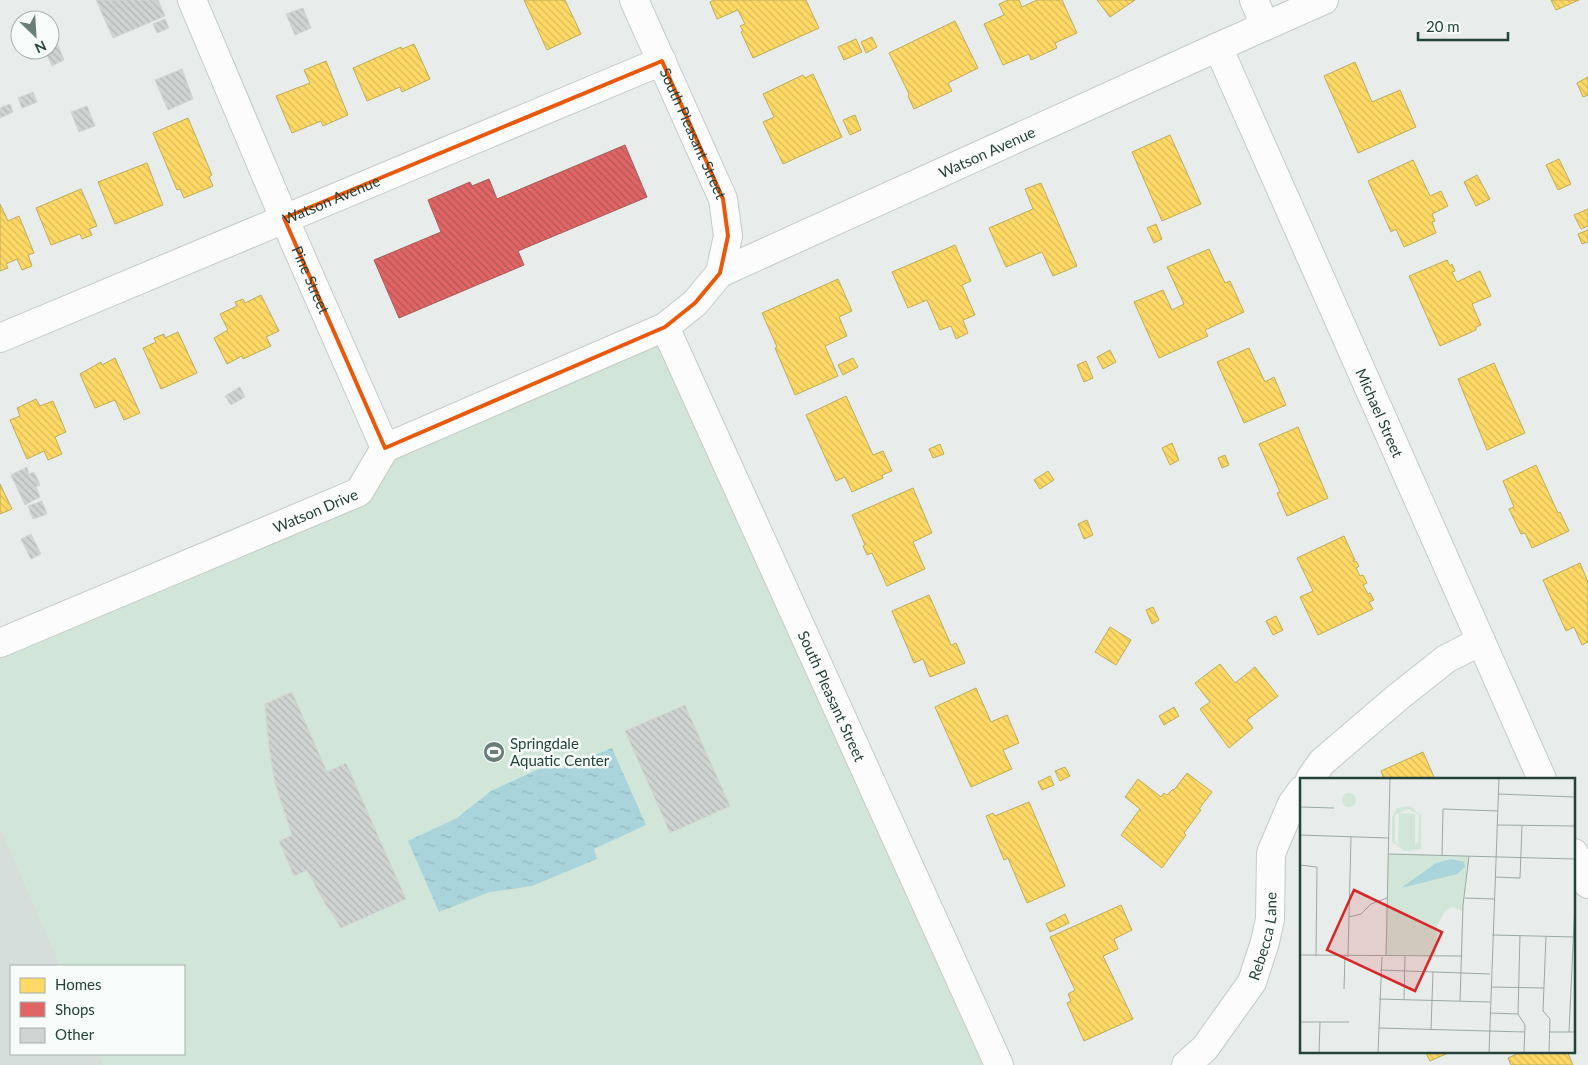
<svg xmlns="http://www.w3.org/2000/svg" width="1588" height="1065" viewBox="0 0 1588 1065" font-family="Lato,sans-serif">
  <defs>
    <pattern id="water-ripples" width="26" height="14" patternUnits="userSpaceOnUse" patternTransform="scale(1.25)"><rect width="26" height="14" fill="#a9d4db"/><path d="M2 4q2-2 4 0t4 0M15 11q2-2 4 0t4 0" fill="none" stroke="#91b7bd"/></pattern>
    <pattern id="homes-back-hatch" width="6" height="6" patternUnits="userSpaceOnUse" patternTransform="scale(1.25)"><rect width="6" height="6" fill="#ffd966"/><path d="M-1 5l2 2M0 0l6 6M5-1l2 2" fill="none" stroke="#dabb59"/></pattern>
    <pattern id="shops-back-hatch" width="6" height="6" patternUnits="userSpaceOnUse" patternTransform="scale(1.25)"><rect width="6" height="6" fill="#e06666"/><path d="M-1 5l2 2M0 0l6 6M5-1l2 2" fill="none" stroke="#b55655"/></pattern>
    <pattern id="building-back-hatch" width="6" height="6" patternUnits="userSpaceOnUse" patternTransform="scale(1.25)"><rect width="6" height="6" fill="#cfd4d2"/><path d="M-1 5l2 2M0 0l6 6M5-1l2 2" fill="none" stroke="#b2b7b5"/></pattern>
  </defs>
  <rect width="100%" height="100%" fill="#e8edeb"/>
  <path fill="#d6dedb" d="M0,826L61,966H11V1054H99L104,1065H0Z"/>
  <path fill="#d1e6d8" d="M665,327L999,1065H104L99,1054H184V966H61L0,826V643L359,492L385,448Z"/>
  <path fill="url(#water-ripples)" d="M612,748L646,825L594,849L597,859L532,886L490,892L439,912L408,841L457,818L491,791L556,761L561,769Z"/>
  <path fill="url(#homes-back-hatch)" stroke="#bdac59" d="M524,0H565L581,34L547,50Z
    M714,0H806L819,28L753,58L741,32L743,31L740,26L745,24L738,10L717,19L710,2Z
    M1008,0H1019L1022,7L1037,0H1062L1077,33L1055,43L1057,48L1031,60L1029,54L1003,65L984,24L1004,15L999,4Z
    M1097,0H1135L1110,17Z
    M1551,0H1579L1556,10Z
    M955,21L978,68L948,83L952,91L914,109L908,96L909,94L889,53Z
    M872,37L877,47L866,53L861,42Z
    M856,39L862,52L844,60L838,47Z
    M414,44L430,79L402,92L400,87L367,101L353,68L401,47L402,49Z
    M326,61L348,115L323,126L321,121L292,133L276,96L310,83L304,70Z
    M1355,62L1372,102L1400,90L1416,127L1358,153L1324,76Z
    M813,74L842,137L783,164L763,122L774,117L763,94L803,75L805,78Z
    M1588,77V95L1583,97L1577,83Z
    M855,115L861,130L850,135L843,120Z
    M188,118L212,175L209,177L213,186L184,198L180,189L177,190L153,133Z
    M1170,135L1201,204L1162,221L1132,152Z
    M1559,159L1571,184L1558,190L1546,165Z
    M1413,160L1430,196L1441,191L1448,206L1432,214L1435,221L1432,222L1436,233L1404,247L1396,229L1391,232L1368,181Z
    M147,163L163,205L115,224L98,182Z
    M1477,175L1490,199L1476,206L1464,182Z
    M1041,183L1077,266L1053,276L1042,252L1006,267L989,228L1033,209L1025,189Z
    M81,189L97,226L89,229L92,235L82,239L80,234L51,245L36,208Z
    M0,204L8,221L19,216L34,253L28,255L32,266L22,270L17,259L6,264L8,268L0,271Z
    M1588,209V226L1581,229L1574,215Z
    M1156,224L1162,239L1154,243L1147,228Z
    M1588,230V242L1582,244L1578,234Z
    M955,245L971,281L962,285L975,315L963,320L968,333L956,339L951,326L940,330L927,300L908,308L892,272Z
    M1209,249L1225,283L1230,281L1244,312L1205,330L1208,336L1159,358L1134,302L1163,290L1172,310L1184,304L1167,267Z
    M1447,260L1450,266L1452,264L1455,271L1452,272L1457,282L1480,271L1491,296L1472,304L1481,325L1476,327V330L1440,346L1409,276Z
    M838,279L852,311L839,317L847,336L825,346L838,376L795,395L775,348L777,347L762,313Z
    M261,295L279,331L266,337L271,346L243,359L242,356L227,364L214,338L228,330L220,314L237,306L235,302L243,299L245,303Z
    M178,332L197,373L161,389L143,348L156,342L154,338L164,334L165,338Z
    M1249,348L1265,382L1274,377L1286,405L1244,423L1217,362Z
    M1110,350L1116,362L1103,369L1097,357Z
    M115,358L140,413L124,420L115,400L95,408L80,374L101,362L102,365Z
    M853,358L858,367L843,375L838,365Z
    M1086,361L1093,378L1084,382L1077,365Z
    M1494,363L1525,433L1487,450L1458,379Z
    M846,396L873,455L883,451L892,471L882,475L883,478L852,492L845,477L836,481L806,415Z
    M36,399L40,406L53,401L66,432L55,437L62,454L48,460L44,451L27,459L10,420L20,416L17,408Z
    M1298,427L1328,498L1287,516L1277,493L1280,492L1259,444Z
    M1172,443L1179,460L1170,465L1162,448Z
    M940,444L944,454L933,458L929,449Z
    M1225,455L1229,465L1222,468L1218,458Z
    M1536,465L1558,513L1560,512L1569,531L1532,548L1525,533L1521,534L1509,509L1514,507L1503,481Z
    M1048,471L1054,480L1040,489L1034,480Z
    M0,484L12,509L0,514Z
    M913,488L932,533L913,542L925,569L887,586L872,553L867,555L863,546L865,545L852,515Z
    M1087,520L1093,535L1084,539L1078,524Z
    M1344,536L1355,560H1353L1354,562L1356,561L1359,566L1356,568L1360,576L1363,575L1367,583L1363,585L1368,594L1370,593L1374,600L1369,602L1373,609L1318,635L1300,597L1313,591L1297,558Z
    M1580,563L1588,582V642L1582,645L1574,627L1566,631L1543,580Z
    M929,595L951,645L956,643L965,663L930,677L923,659L914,663L892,611Z
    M1153,607L1159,620L1152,624L1146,610Z
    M1276,616L1283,630L1273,635L1266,621Z
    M1110,627L1131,640L1116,665L1095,652Z
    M1220,664L1235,683L1255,667L1278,696L1247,720L1253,728L1229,748L1200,709L1210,702L1195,683Z
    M976,688L991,722L1007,715L1019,743L1003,750L1012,769L971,787L935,707Z
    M1174,707L1179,716L1164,725L1159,716Z
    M1423,752L1435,779H1384L1381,771Z
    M1065,767L1070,776L1060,781L1055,771Z
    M1187,773L1212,792L1199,809L1201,810L1184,833L1186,835L1162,868L1121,835L1140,809L1125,797L1138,779L1161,797L1164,793L1167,795L1173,789L1174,790Z
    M1050,776L1054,785L1042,790L1038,782Z
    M1029,802L1065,886L1027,903L1008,858L1004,860L986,816L993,813L995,816Z
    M1121,905L1132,930L1114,939L1118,949L1103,956L1133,1019L1084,1041L1067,1003L1071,1001L1068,994L1075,990L1050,937Z
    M1065,914L1069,923L1050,932L1046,924Z
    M1425,1051H1445L1446,1054L1430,1061Z
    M1524,1051H1567L1573,1065H1511L1508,1058Z"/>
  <path fill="url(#shops-back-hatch)" stroke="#a85b59" d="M625,145L647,197L518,251L524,265L399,318L374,260L441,232L428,200L470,182L472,186L489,179L497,199Z"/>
  <path fill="url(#building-back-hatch)" stroke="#d1d6d4" d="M96,0H158L165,16L113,38Z
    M303,8L311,28L295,35L286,14Z
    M165,19L169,28L157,33L153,24Z
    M57,43L64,60L52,66L45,50H50V46Z
    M182,69L193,99L168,110L155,80Z
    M33,92L37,102L22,108L18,98Z
    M10,104L13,112L0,118V108Z
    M87,106L95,126L79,132L71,112Z
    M240,387L245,397L231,405L225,396Z
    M27,467L29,474L34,472L40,485L36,487L40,497L25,505L11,475Z
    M42,501L47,514L33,519L28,506Z
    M31,534L41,554L31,559L21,539Z
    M292,692L327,772L346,763L406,899L341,928L320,895L307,870L294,876L279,841L292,835L275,783L269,747L265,704Z
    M685,705L730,806L670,833L625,731Z"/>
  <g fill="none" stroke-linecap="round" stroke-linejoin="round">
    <g stroke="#c5cac8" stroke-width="30">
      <g id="street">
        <path id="s1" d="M192,0L284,218L385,448"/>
        <path id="s2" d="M634,0L723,199L728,236L720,273"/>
        <path d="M1254,0L1265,26"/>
        <path id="s3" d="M1218,47L1542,779"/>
        <path id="s4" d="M665,327L999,1065"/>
        <path id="s5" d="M0,338L662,61"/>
        <path id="s6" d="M0,643L359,492L385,448L665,327L695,303L720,273L1218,47L1324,0"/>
        <path d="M1310,779L1322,762L1398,697L1446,659L1481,641"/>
        <path d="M1574,853L1588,884"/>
        <path id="s7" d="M1186,1065L1205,1048L1252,982L1265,942L1270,919L1271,853L1292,804L1302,790"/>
      </g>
    </g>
    <use href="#street" stroke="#fcfcfc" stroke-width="28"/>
  </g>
  <path fill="none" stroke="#e8590c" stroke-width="4" stroke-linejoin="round" d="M662,61L723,199L728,236L720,273L695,303L665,327L385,448L284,218Z"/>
  <defs>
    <g id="stadium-disc" transform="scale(1.125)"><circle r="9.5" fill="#697e78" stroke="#f7fbf9"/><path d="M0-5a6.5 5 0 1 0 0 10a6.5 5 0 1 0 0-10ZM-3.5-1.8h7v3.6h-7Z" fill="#fff"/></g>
  </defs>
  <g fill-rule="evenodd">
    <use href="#stadium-disc" x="494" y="752"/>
  </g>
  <g text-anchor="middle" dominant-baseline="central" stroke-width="5" stroke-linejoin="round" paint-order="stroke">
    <g font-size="15" fill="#24423a" stroke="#f7fbf9">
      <text stroke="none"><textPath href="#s2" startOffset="146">South Pleasant Street</textPath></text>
      <text stroke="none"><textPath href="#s6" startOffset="1116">Watson Avenue</textPath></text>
      <text stroke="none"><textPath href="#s5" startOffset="359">Watson Avenue</textPath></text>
      <text stroke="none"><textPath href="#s1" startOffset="304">Pine Street</textPath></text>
      <text stroke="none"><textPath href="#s3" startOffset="400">Michael Street</textPath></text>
      <text stroke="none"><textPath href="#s6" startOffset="342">Watson Drive</textPath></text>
      <text stroke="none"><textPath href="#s4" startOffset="405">South Pleasant Street</textPath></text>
      <text stroke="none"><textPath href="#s7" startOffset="154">Rebecca Lane</textPath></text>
    </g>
    <g font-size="15" fill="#24423a" stroke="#f7fbf9" text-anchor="start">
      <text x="510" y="743">Springdale<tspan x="510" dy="17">Aquatic Center</tspan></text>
    </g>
  </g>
  <g transform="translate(1300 778)">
    <rect width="275" height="275" fill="#e8edeb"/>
    <path d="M42 22a7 7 0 1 1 14 0a7 7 0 1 1-14 0Z" fill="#d1e6d8"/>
    <path d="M110,28L121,37V71L105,73L92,64V39L97,30ZM108,31L119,37L118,64L115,67V36L99,35L98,67L95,62V37ZM88,76L169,78L163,133L152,129L145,133L137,148L136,177H86Z" fill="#d1e6d8" fill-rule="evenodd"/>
    <path d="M152,81L164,84L165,89L157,96L101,110L136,85Z" fill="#a9d4db"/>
    <path fill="none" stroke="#9aa9a4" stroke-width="1" d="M198,16L275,19M0,29L34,30M197,47L275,48M0,57L88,60M88,76L275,81M142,77L143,31L198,33M0,87L17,89L16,178M195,99L220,100L222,47M165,120L194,121M49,139L61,136L71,126L87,120M192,157L275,159M220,157L218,236L225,247L224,275M246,158L243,233L250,241L249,275M0,177L162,178M86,177L90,0M48,179L51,59M80,192L190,196M191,209L244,210M44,211L45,178M79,221L190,224M104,221L105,178M160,223L163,127L169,78M190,235L218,236M0,244H49M79,250L225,254M131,252L133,194M250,254H275M269,254L275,125M19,275L20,244M78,275L82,179M189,275L199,0"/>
    <path fill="#d62828" fill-opacity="0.15" stroke="#d62828" stroke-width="2.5" d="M54,112L142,154L115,213L27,172Z"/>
    <rect width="275" height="275" fill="none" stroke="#24423a" stroke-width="2.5"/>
  </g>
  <rect x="10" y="965" width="175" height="90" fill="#f7fbf9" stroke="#a3b1ad"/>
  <rect x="20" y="978" width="25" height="15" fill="#ffd966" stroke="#a3b1ad"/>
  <text x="55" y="990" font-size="15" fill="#24423a">Homes</text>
  <rect x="20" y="1002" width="25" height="15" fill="#e06666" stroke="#a3b1ad"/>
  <text x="55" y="1015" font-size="15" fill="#24423a">Shops</text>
  <rect x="20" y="1028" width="25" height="15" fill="#cfd4d2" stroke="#a3b1ad"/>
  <text x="55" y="1040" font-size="15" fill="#24423a">Other</text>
  <g transform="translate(35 35) rotate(155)"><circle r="24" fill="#f7fbf9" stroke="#a3b1ad"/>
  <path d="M0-4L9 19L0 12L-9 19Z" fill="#697e78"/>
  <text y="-8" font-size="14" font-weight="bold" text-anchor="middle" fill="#24423a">N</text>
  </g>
  <path d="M1418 32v8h90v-8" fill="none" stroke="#24423a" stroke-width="2.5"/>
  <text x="1426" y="32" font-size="15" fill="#24423a" stroke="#f7fbf9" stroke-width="4" paint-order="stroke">20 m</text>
</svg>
